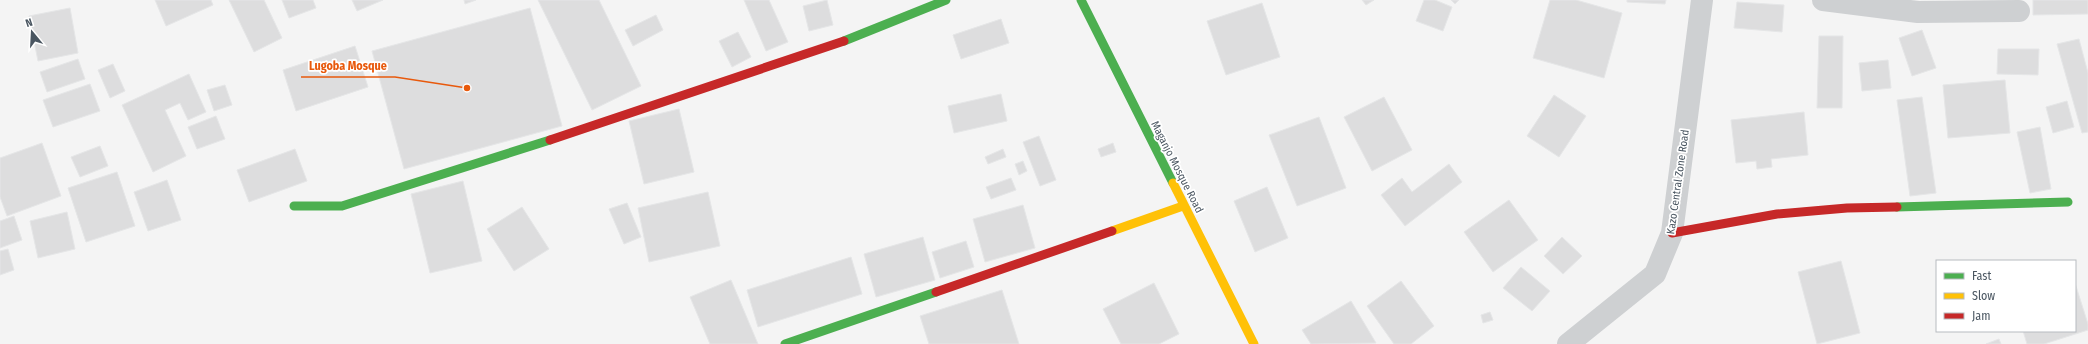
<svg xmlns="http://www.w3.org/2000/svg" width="2088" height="344" viewBox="0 0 2088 344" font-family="'Fira Sans Condensed',sans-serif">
  <rect width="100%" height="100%" fill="#f4f4f4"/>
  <path fill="#ddddde" stroke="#e5e6e7" d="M155,0H211L213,5L166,26Z
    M229,0H264L282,38L254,52Z
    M282,0H313L316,8L289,18Z
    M352,0H383L357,11Z
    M464,0H476L465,4Z
    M538,0H599L641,86L592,110Z
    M744,0H769L788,42L766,51Z
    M827,0L833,25L809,31L803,6Z
    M1362,0H1374L1366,5Z
    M1424,0H1435L1452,7L1443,31L1416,21Z
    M1451,0H1459L1455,4Z
    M1550,0H1576L1622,13L1604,78L1533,58Z
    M1627,0H1666L1665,4L1627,2Z
    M2033,0H2088V14L2033,15Z
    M1737,2L1784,5L1782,32L1734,28Z
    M1262,3L1280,57L1226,75L1207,21Z
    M70,8L78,53L38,61L29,16Z
    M530,8L562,126L404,169L372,51Z
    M656,15L663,30L633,46L625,30Z
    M1001,19L1009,43L961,59L953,35Z
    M1922,30L1936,68L1912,76L1899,38Z
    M738,32L751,57L732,67L719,41Z
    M1819,36H1843L1842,108H1817Z
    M2079,39L2088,73V132L2082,133L2057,44Z
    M355,46L368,87L296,111L283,70Z
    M1998,49H2039L2038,75L1997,74Z
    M78,59L85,79L47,92L40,72Z
    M1888,60L1891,88L1862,91L1859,63Z
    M113,64L125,91L110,98L98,70Z
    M189,74L206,112L188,120L180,103L165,110L186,156L153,172L122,105Z
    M2005,80L2010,133L1948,138L1943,85Z
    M90,84L100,111L53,127L43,100Z
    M225,85L232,105L214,111L207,90Z
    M1001,94L1007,121L954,133L948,106Z
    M1554,95L1586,116L1559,157L1527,136Z
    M1384,97L1412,150L1372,171L1344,117Z
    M1922,97L1936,193L1910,196L1897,100Z
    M2067,101L2074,127L2053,133L2046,107Z
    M679,109L694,172L644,184L629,121Z
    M1804,112L1808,155L1771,159L1772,167L1757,169L1756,161L1736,163L1731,120Z
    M216,116L225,139L197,149L188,127Z
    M1319,117L1346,188L1297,206L1269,135Z
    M2040,127L2051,189L2030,193L2017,132Z
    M1039,136L1056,180L1040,186L1023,142Z
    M42,143L61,196L7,216L0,197V158Z
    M1113,143L1116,152L1101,157L1098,149Z
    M100,146L108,166L80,177L71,157Z
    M295,149L307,181L249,202L237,170Z
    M1003,149L1006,157L988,164L985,157Z
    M1023,161L1027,171L1019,175L1015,164Z
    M1449,164L1462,182L1405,226L1381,195L1402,178L1412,192Z
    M117,172L135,226L86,242L68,188Z
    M1011,178L1016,190L991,199L986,187Z
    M167,180L181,220L148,231L134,192Z
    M463,181L482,261L430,273L411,194Z
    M1267,187L1288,238L1255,252L1234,201Z
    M708,192L720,246L649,262L638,208Z
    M1509,200L1538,240L1493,272L1464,232Z
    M627,203L641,237L624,244L609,209Z
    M1023,205L1035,248L985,262L973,219Z
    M522,207L549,249L514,271L487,229Z
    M67,212L75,249L38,258L30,221Z
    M14,216L22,240L0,248V221Z
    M923,237L935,280L876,297L864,254Z
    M1562,237L1582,256L1563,274L1544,256Z
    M966,241L974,267L940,278L932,252Z
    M8,249L14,270L0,275V251Z
    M851,257L862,294L758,327L747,290Z
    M1841,261L1860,333L1817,344L1798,272Z
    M1521,267L1550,291L1532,311L1503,288Z
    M731,280L758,344H710L690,297Z
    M1401,281L1434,326L1411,344H1394L1367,306Z
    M1154,283L1179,334L1159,344H1121L1103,309Z
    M2075,283L2088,324V330L2044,344H2027L2023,331H2075Z
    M1002,290L1019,344H929L920,316Z
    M1351,301L1376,343L1311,344L1302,330Z
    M1490,312L1493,320L1483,323L1481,315Z
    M1999,339L2001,344H1986Z"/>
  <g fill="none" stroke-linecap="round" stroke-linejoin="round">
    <path stroke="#ced0d2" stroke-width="22" d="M1823,0L1918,12L2019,11
      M1568,344L1655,274L1672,233L1702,0"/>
    <path stroke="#4caf50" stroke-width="9" d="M1081,0L1173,183
      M844,41L946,0
      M294,206H342L550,140
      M1897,207L2068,202
      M785,344L936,292"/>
    <path stroke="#ffc107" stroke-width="9" d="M1173,183L1254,344
      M1112,231L1183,206"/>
    <path stroke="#c62828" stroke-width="9" d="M550,140L844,41
      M1672,233L1777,214L1847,208L1897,207
      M936,292L1112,231"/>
  </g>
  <g text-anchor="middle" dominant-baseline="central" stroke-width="3.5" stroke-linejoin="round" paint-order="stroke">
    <g font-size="11" fill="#4a5661" stroke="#fff">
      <text transform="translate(1177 167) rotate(63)">Maganjo Mosque Road</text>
      <text transform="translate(1678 182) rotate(-82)">Kazo Central Zone Road</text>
    </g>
  </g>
  <path fill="none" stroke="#e8590c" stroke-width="1.5" d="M467 88L395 77H301"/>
  <circle fill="#e8590c" stroke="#fff" stroke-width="1.5" cx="467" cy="88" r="4"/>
  <g font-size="12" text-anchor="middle" font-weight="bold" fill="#e8590c" stroke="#fff" stroke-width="3.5" stroke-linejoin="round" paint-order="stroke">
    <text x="348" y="70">Lugoba Mosque</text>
  </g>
  <rect x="1936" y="260" width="140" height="72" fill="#ffffff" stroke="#b7bbc0"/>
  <rect x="1944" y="273" width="20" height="6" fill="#4caf50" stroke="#b7bbc0"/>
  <text x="1972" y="280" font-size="12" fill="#4a5661">Fast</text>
  <rect x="1944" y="293" width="20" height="6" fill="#ffc107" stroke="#b7bbc0"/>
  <text x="1972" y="300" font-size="12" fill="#4a5661">Slow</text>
  <rect x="1944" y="313" width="20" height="6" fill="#c62828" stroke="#b7bbc0"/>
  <text x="1972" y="320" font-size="12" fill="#4a5661">Jam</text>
  <g transform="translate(32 32) rotate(342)" stroke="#ffffff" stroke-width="3" paint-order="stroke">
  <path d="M0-3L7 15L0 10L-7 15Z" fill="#4a5661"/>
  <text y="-6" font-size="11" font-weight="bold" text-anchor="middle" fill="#4a5661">N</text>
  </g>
</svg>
